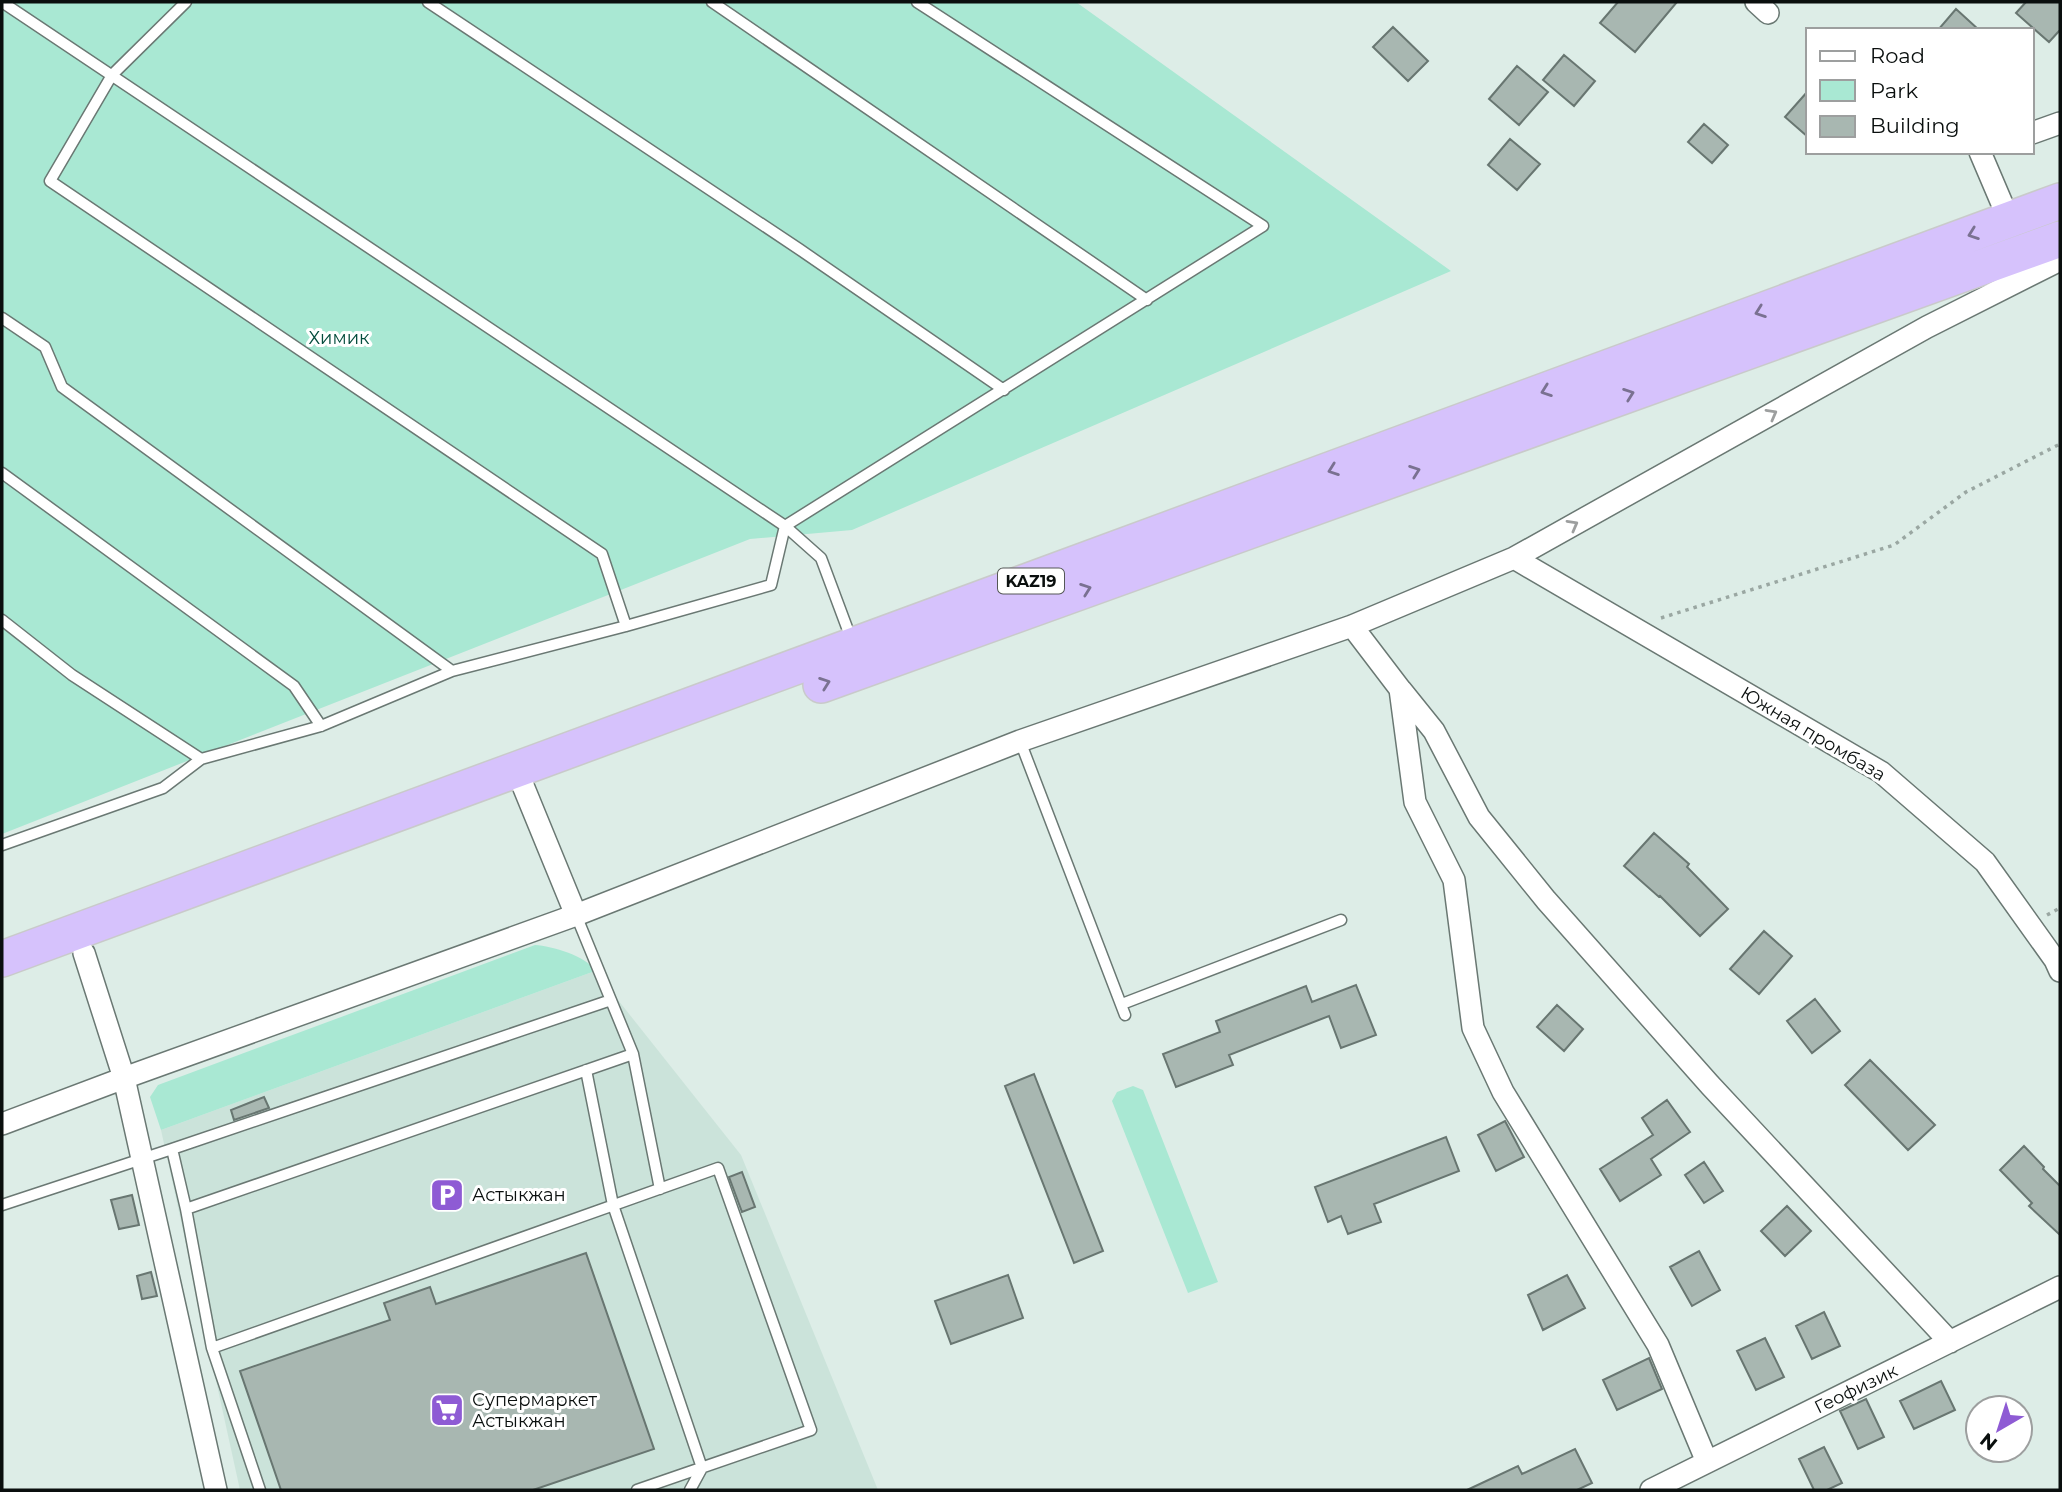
<svg xmlns="http://www.w3.org/2000/svg" width="2062" height="1492" viewBox="0 0 2062 1492" font-family="Montserrat,sans-serif">
  <rect width="100%" height="100%" fill="#ddede7"/>
  <path fill="#cbe3da" d="M595,971L741,1155L878,1490H240L161,1130Z"/>
  <path fill="#a9e8d3" d="M2,2H1076L1451,271L852,530L750,539L2,834Z
    M535,945C552,946 587,956 595,971L161,1130L150,1097L158,1085Z
    M1133,1086L1143,1090L1218,1282L1188,1293L1112,1101L1117,1092Z"/>
  <path fill="#a8b7b1" stroke="#687671" stroke-width="2" d="M1618,2H1677L1635,52L1600,23Z
    M2026,2H2060V30L2049,42L2016,13Z
    M1956,9L1979,30H1938Z
    M1393,27L1428,61L1408,81L1373,47Z
    M1564,55L1595,81L1574,106L1543,80Z
    M1517,66L1548,92L1519,125L1489,99Z
    M1808,91V137L1785,117Z
    M1704,124L1728,145L1712,163L1688,142Z
    M1510,139L1540,164L1517,190L1488,165Z
    M1654,833L1689,864L1687,867L1728,909L1700,936L1660,896L1659,897L1624,866Z
    M1764,931L1792,956L1759,994L1730,969Z
    M1356,985L1376,1035L1341,1048L1329,1016L1229,1055L1233,1065L1176,1087L1163,1054L1220,1032L1216,1021L1306,986L1312,1002Z
    M1815,999L1840,1031L1812,1053L1787,1021Z
    M1557,1005L1583,1029L1564,1051L1537,1027Z
    M1870,1060L1935,1125L1908,1150L1845,1085Z
    M1034,1074L1103,1251L1074,1263L1005,1086Z
    M264,1097L269,1108L234,1120L231,1110Z
    M1667,1100L1690,1132L1651,1159L1661,1175L1620,1201L1600,1169L1653,1135L1642,1118Z
    M1505,1121L1524,1157L1496,1171L1478,1135Z
    M1446,1137L1459,1171L1374,1204L1381,1222L1348,1234L1341,1216L1328,1222L1315,1187Z
    M2024,1146L2044,1167L2043,1169L2060,1186V1235L2029,1206L2032,1203L2000,1170Z
    M1704,1162L1723,1191L1704,1203L1685,1175Z
    M742,1172L755,1207L742,1212L729,1177Z
    M132,1195L139,1225L119,1229L111,1200Z
    M1787,1206L1811,1231L1785,1256L1761,1231Z
    M1699,1251L1720,1290L1692,1306L1670,1267Z
    M586,1253L654,1449L533,1490H281L240,1371L390,1320L384,1303L430,1287L436,1304Z
    M151,1272L157,1296L142,1299L137,1276Z
    M1008,1275L1023,1318L951,1344L935,1301Z
    M1567,1275L1585,1308L1543,1330L1528,1295Z
    M1824,1312L1840,1346L1812,1359L1796,1326Z
    M1765,1338L1784,1377L1756,1390L1737,1351Z
    M1649,1358L1662,1389L1617,1410L1603,1380Z
    M1941,1381L1955,1410L1914,1429L1900,1401Z
    M1866,1399L1884,1437L1858,1449L1840,1411Z
    M1824,1447L1842,1483L1827,1490H1814L1799,1459Z
    M1575,1449L1592,1483L1577,1490H1467L1518,1466L1522,1474Z"/>
  <g fill="none" stroke-linecap="round" stroke-linejoin="round">
    <g stroke="#6a7873" stroke-width="13">
      <path id="service" d="M2,2L785,526L821,558L852,641
        M186,2L112,75L50,181L602,554L626,626
        M428,2L799,249L1004,390
        M712,2L1147,300
        M2,318L45,347L62,387L452,671
        M2,473L294,686L321,726
        M2,620L72,675L201,759
        M1020,741L1125,1015
        M2,845L163,788L201,759L321,726L452,671L626,626L771,585L785,526L1263,226L917,2
        M1122,1004L1341,920
        M633,1054L660,1189
        M586,1070L613,1205L702,1468L690,1490
        M172,1149L611,1000
        M2,1205L172,1149L186,1209L633,1054L576,915
        M186,1209L212,1348L260,1490
        M212,1348L718,1168L811,1430L637,1490"/>
    </g>
    <g stroke="#6a7873" stroke-width="24">
      <path id="minor" d="M1756,2L1768,13
        M2032,133L2060,123
        M1980,152L2009,220
        M1514,558L1881,772L1985,862L2055,960L2060,971
        M1352,626L1400,689L1415,802L1454,880L1473,1028L1503,1092L1658,1345L1707,1462
        M1401,690L1434,731L1479,817L1546,900L1710,1085L1950,1342
        M517,771L576,915
        M84,953L124,1078L216,1490
        M2,1124L124,1078L576,915L1020,741L1352,626L1514,558L1927,327L2060,260
        M1651,1490L2060,1287"/>
    </g>
    <g stroke="#c9caca" stroke-width="38">
      <path id="trunk" d="M821,685L2060,239
        M2,959L2060,201"/>
    </g>
    <path stroke="#9aa7a2" stroke-width="3.5" stroke-dasharray="3.5 5" stroke-linecap="butt" d="M1661,618L1894,545L1966,492L2060,444
      M2047,915L2060,908"/>
    <use href="#service" stroke="#fff" stroke-width="10"/>
    <use href="#minor" stroke="#fff" stroke-width="21"/>
    <use href="#trunk" stroke="#d6c2fc" stroke-width="35"/>
  </g>
  <defs><path id="oneway-chevron" d="M-2-3.5L2.5 0L-2 3.5" fill="none" stroke-width="1.6" stroke-linecap="round" stroke-linejoin="round" transform="scale(1.75)"/></defs>
  <g stroke="#7a7191">
    <use href="#oneway-chevron" transform="translate(1973 234) rotate(160)"/>
    <use href="#oneway-chevron" transform="translate(1760 312) rotate(160)"/>
    <use href="#oneway-chevron" transform="translate(1546 391) rotate(160)"/>
    <use href="#oneway-chevron" transform="translate(1629 394) rotate(-20)"/>
    <use href="#oneway-chevron" transform="translate(1333 470) rotate(160)"/>
    <use href="#oneway-chevron" transform="translate(1415 471) rotate(-20)"/>
    <use href="#oneway-chevron" transform="translate(1086 589) rotate(-20)"/>
    <use href="#oneway-chevron" transform="translate(825 683) rotate(-20)"/>
  </g>
  <g stroke="#9d9f9f">
    <use href="#oneway-chevron" transform="translate(1772 414) rotate(-29)"/>
    <use href="#oneway-chevron" transform="translate(1573 525) rotate(-29)"/>
  </g>
  <defs>
    <g id="parking-square" transform="scale(1.75)"><rect x="-9" y="-9" width="18" height="18" rx="4" fill="#8e5bd4" stroke="#fff"/><path d="M-3.5-5.5H1a3.5 3.5 0 0 1 0 7H-1V5.5H-3.5ZM-1-3.4V-.6H.8a1.4 1.4 0 0 0 0-2.8Z" fill="#fff"/></g>
    <g id="supermarket-square" transform="scale(1.75)"><rect x="-9" y="-9" width="18" height="18" rx="4" fill="#8e5bd4" stroke="#fff"/><path d="M-6-5.5h2.5l.6 2H6L4.5 2H-2.5L-4.4-4H-6ZM-1.5 3.2a1.3 1.3 0 1 0 .1 0ZM3 3.2a1.3 1.3 0 1 0 .1 0Z" fill="#fff"/></g>
  </defs>
  <g fill-rule="evenodd">
    <use href="#parking-square" x="447" y="1195"/>
    <use href="#supermarket-square" x="447" y="1410"/>
  </g>
  <g text-anchor="middle" dominant-baseline="central" stroke-width="6" stroke-linejoin="round" paint-order="stroke">
    <rect fill="#fff" stroke="#545756" stroke-width="2" x="998" y="568.5" width="66" height="25" rx="5"/>
    <g font-size="16" font-weight="bold" fill="#0a0f0e">
      <text x="1031" y="581">KAZ19</text>
    </g>
    <g font-size="18" fill="#034c3c" stroke="#fff">
      <text x="339" y="338">Химик</text>
    </g>
    <g font-size="18" fill="#0a0f0e" stroke="#fff">
      <text transform="translate(1813 734) rotate(31)">Южная промбаза</text>
      <text transform="translate(1856 1389) rotate(-26)">Геофизик</text>
    </g>
    <g font-size="18" fill="#0a0f0e" stroke="#fff" text-anchor="start">
      <text x="472" y="1195">Астыкжан</text>
      <text x="472" y="1400">Супермаркет<tspan x="472" dy="21">Астыкжан</tspan></text>
    </g>
  </g>
  <rect width="2062" height="1492" fill="none" stroke="#0a0f0e" stroke-width="7"/>
  <rect x="1806" y="28" width="228" height="126" fill="#ffffff" stroke="#9d9f9f" stroke-width="2"/>
  <rect x="1820" y="51" width="35" height="10" fill="#ffffff" stroke="#9d9f9f" stroke-width="2"/>
  <text x="1870" y="63" font-size="21" fill="#0a0f0e">Road</text>
  <rect x="1820" y="80" width="35" height="21" fill="#a9e8d3" stroke="#9d9f9f" stroke-width="2"/>
  <text x="1870" y="98" font-size="21" fill="#0a0f0e">Park</text>
  <rect x="1820" y="116" width="35" height="21" fill="#a8b7b1" stroke="#9d9f9f" stroke-width="2"/>
  <text x="1870" y="133" font-size="21" fill="#0a0f0e">Building</text>
  <g transform="translate(1999 1429) rotate(219)"><circle r="33" fill="#ffffff" stroke="#9d9f9f" stroke-width="2"/>
  <path d="M0-5L12 26L0 18L-12 26Z" fill="#8e5bd4"/>
  <text y="-10" font-size="19" font-weight="bold" text-anchor="middle" fill="#0a0f0e">N</text>
  </g>
</svg>
